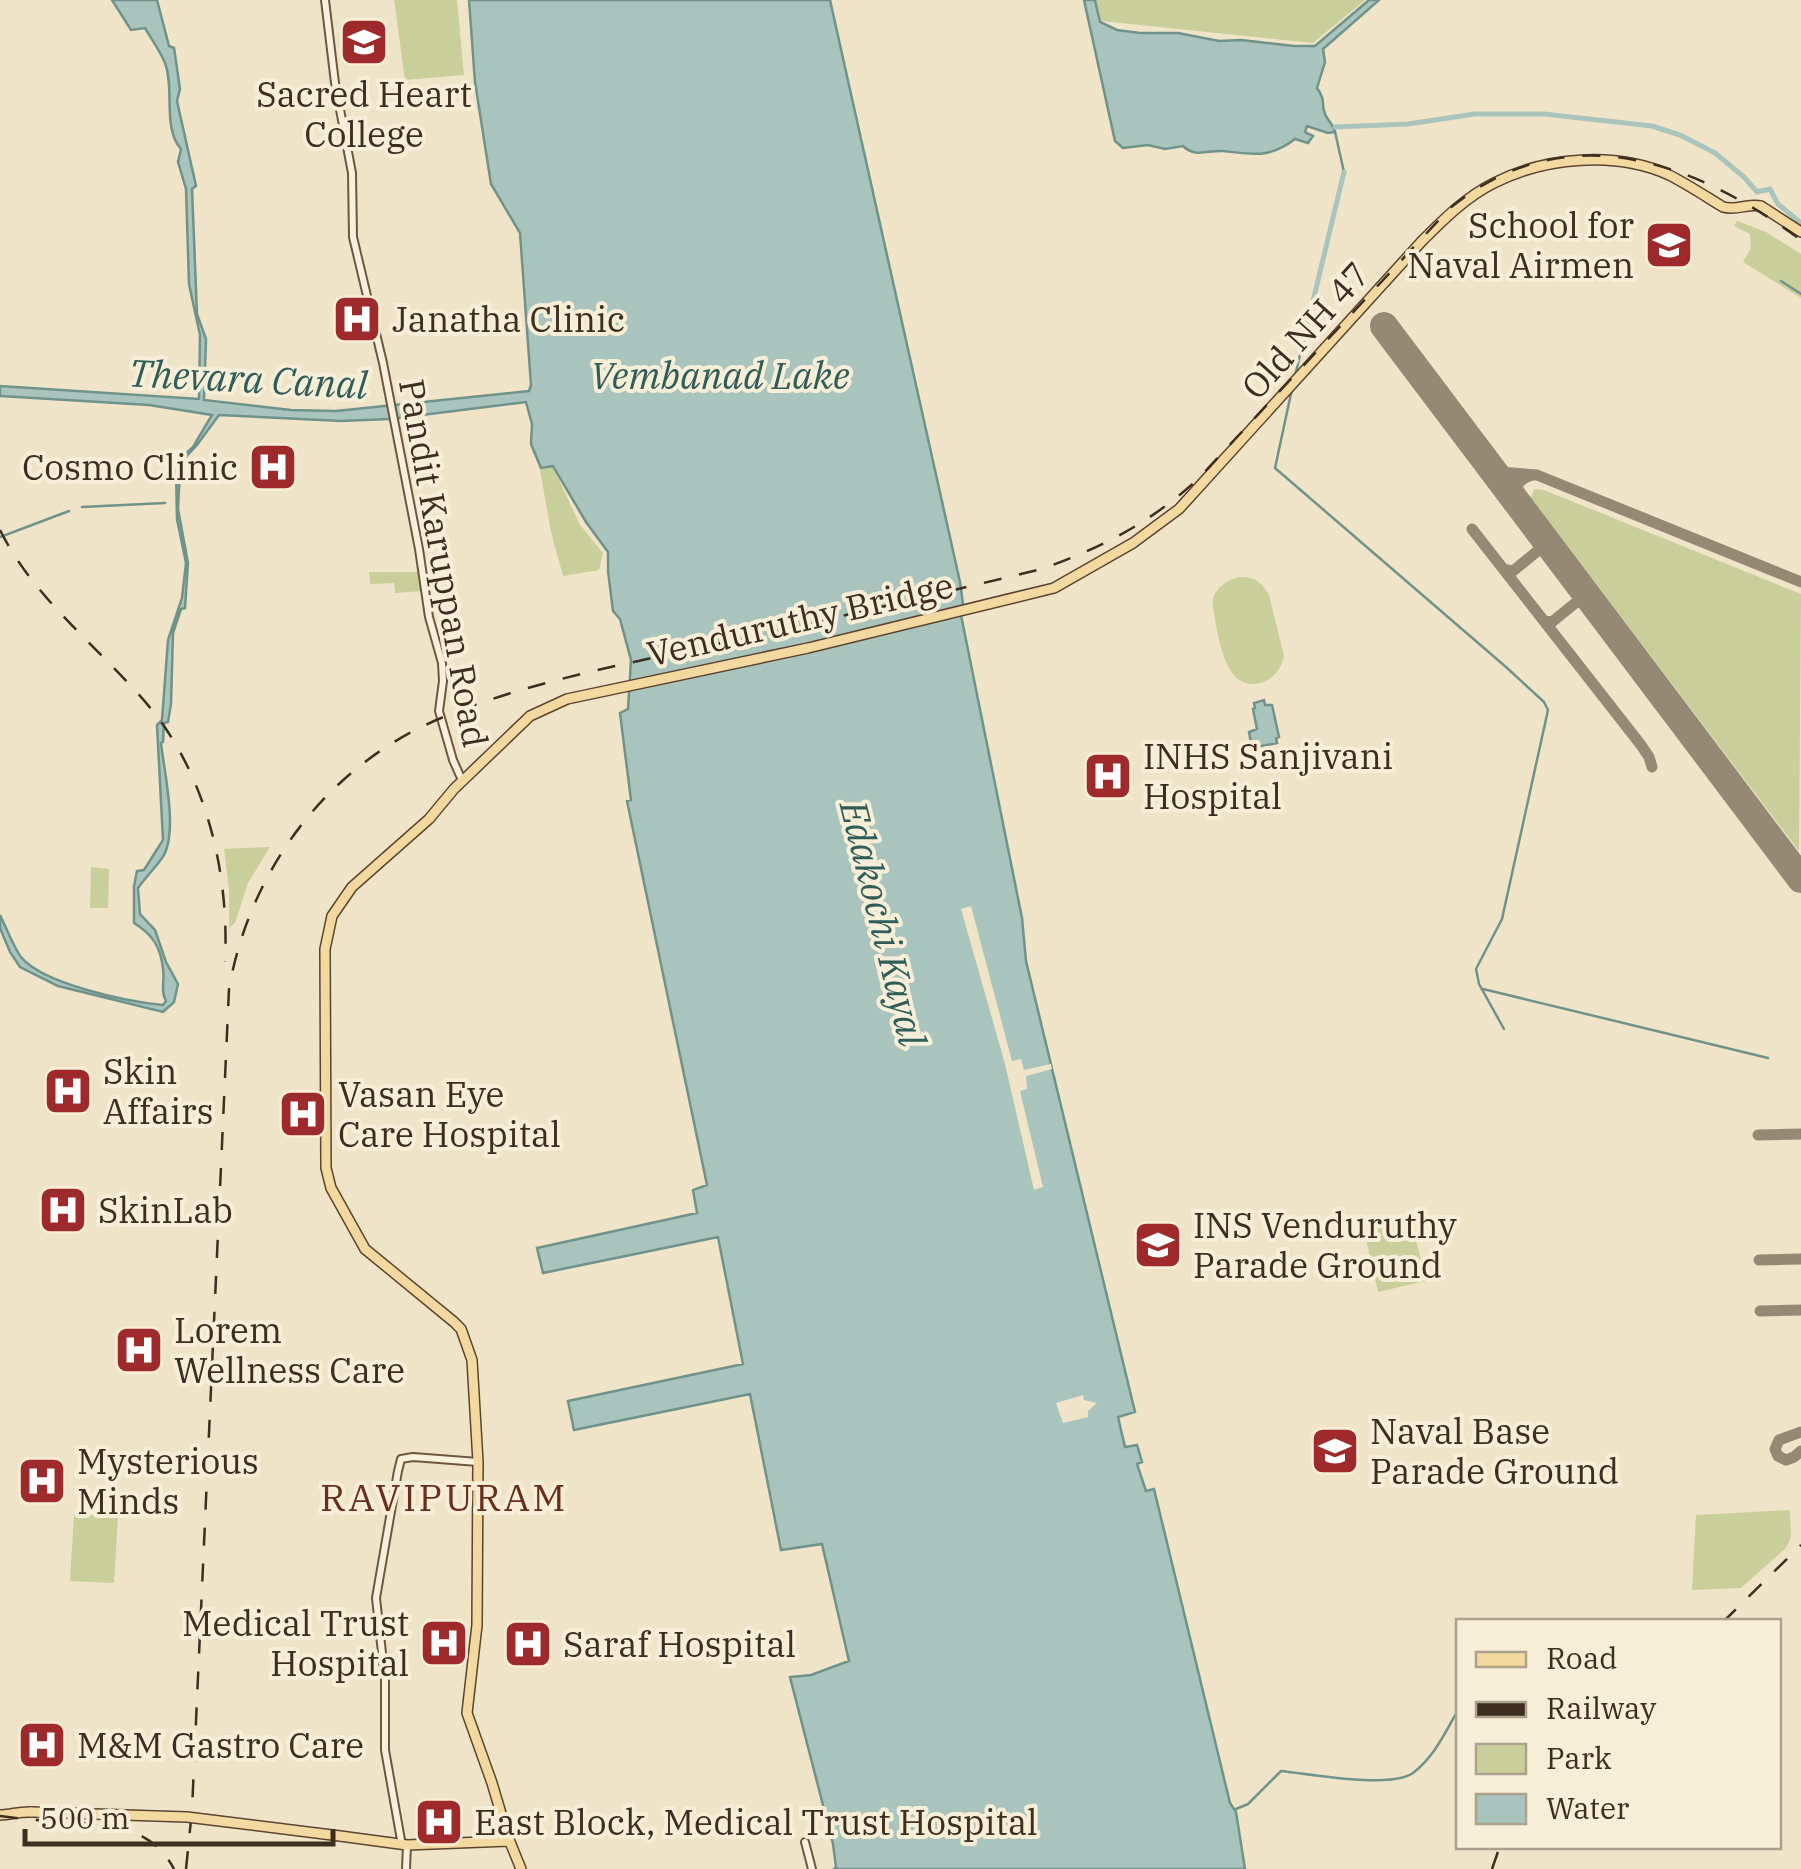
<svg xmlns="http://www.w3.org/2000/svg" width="1801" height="1869" viewBox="0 0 1801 1869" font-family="'IBM Plex Serif',serif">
  <rect width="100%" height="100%" fill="#f0e4c8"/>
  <path fill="#c9cf9b" d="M394,0H457L464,75L405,80Z
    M1096,0H1365L1313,43L1101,21Z
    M1737,221L1766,232L1801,254V298L1743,262L1751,248L1750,234L1734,226Z
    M553,467L580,525L603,553L599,570L563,576L551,532L540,470Z
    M1534,489L1544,490L1801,594L1799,851L1531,498Z
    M369,572H421L423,591L395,593L394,583L370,584Z
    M1239,577C1254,576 1262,582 1269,595L1284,656C1282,666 1276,676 1266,681C1224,699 1218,633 1213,608C1210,592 1224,581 1239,577Z
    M270,847L248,883L235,923L229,928V889L224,849Z
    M91,867L109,869L108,908H90Z
    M1410,1215L1426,1281L1378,1292L1363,1226Z
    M1790,1510L1791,1537L1786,1548L1741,1588L1692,1590L1696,1515Z
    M74,1514L118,1517L114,1583L70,1581Z"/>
  <path fill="#a9c4bc" stroke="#6f938a" stroke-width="2.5" d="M112,0H157L169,46L174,48L180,89L177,101L196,186L192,189L197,314L206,339L204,400L291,410L336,411L529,391L531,385L520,233L491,184L475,82L469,0H830L960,582L963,604L961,615L1022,918L1026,961L1135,1412L1118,1417L1125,1447L1137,1445L1142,1462L1137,1464L1146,1491L1154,1489L1230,1803L1236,1812L1245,1869H834L836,1867L833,1844L790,1677L811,1675L849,1661L822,1544L781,1550L750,1394L574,1430L568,1401L743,1364L718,1237L543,1273L537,1248L697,1213L693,1190L707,1185L627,801L631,800L620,713L628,709L631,660L620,619L613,611L608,571V552L586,522L553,466L541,468L531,444L532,424L526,402L390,419L341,421L219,415L197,445L183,460L180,469L178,509L188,563L185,608L181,609L173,633L171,704L168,722L164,723L163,742L161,743C164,771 179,835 162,858C155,868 145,878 138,888L140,914L155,930L166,962L178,984L174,1002L163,1012L58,986L20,967L10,952L0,928V915C5,925 15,950 21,957C43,984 128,1002 163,1005L166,1001C160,990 165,981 163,969C161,947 152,934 134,923V886L137,871L144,870L163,840L157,725L162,720L168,640L182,598L186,563L177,519L176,470L179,460L193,447L212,415L149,405L0,396V386L199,399L200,335L189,284L186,189L178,162L181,149C162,127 175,89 165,63C160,51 152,40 145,28L131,30Z
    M1084,0H1095L1100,22L1117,30L1140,33H1178L1219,41L1241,40L1294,46H1315L1369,0H1379L1323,49L1325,62L1317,88C1326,100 1321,104 1325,114C1328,121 1333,124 1335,132L1328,133L1307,126L1305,132L1313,136L1308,143L1295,139C1269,159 1253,154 1223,151C1208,150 1195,158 1183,146L1165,149L1148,145L1123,148L1115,141Z
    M1264,700L1265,705H1272L1279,737L1276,738L1277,743L1252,748L1249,732L1257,729L1253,709L1255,708L1254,703Z"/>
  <path fill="#f0e4c8" d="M971,906L1012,1061L1021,1059L1024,1070L1051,1064L1052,1069L1026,1076L1027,1089L1020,1091L1043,1187L1034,1190L1005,1064L961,909Z
    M1083,1395L1084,1400L1097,1403L1088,1411V1417L1063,1423L1056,1403Z"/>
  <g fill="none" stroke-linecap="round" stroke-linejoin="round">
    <path stroke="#6f938a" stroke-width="2.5" d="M1335,132L1344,172
      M1781,281L1801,294
      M1295,376L1301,351
      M1292,389L1275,468L1506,667L1544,702L1548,710L1502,919L1476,969L1479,984L1504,1029
      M82,507L165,503
      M0,537L69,511
      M1483,989L1768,1058
      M1236,1809L1248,1804L1281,1771C1310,1774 1390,1789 1413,1773C1434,1757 1445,1733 1458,1710"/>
    <path stroke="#a9c4bc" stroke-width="5" d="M1335,127L1408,124L1475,114H1544L1652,126L1680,135L1715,153L1744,177L1757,192L1770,189L1778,204L1801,223
      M1301,351L1344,172"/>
    <path stroke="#968974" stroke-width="11" d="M1484,458L1499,472L1537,475L1801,582
      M1521,508C1515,492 1513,480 1533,475
      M1472,529L1641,745L1649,757L1652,767
      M1504,569L1513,571L1540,549L1544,538
      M1544,621L1552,622L1579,600L1583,590
      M1758,1135L1801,1134
      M1759,1260L1801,1259
      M1760,1311L1801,1310
      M1801,1432L1779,1440L1775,1449L1778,1456L1786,1460L1794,1457L1801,1451"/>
    <path stroke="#968974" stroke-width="28" d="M1384,326L1801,879"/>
    <g stroke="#6f573f" stroke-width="10">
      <path id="secondary" d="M325,0L335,83L352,173L353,237L383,363L419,549L429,617L442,663L443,681L439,711L453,760L461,778
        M401,1840L385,1750V1680L376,1598L398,1471L401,1459L413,1457L478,1462
        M805,1842L812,1869
        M406,1869L407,1845"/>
    </g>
    <g stroke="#5b4430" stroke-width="12">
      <path id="primary" d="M0,1815C11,1815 20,1811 32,1812
        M340,1836L407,1845L509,1841
        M521,1869L508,1837L492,1783L467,1713L477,1625L478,1462L472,1360L461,1329L454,1322L365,1249L331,1188L326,1168L325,949L332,916L352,887L429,819L454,789L530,716L567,699L808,648L1054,588L1133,543L1179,509L1422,241C1444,219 1466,197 1494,183C1545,157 1616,151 1669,175C1687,184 1705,196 1723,207C1737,211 1748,203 1761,206L1801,232"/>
    </g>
    <use href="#secondary" stroke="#faf1dc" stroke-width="6"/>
    <use href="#primary" stroke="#f3d9a0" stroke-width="9"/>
    <path stroke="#3d2e20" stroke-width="2.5" stroke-dasharray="18 18" stroke-linecap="butt" d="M0,530C27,584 70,623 111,665C130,685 150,705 166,729C211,796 229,882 225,962
      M1723,1622L1801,1545
      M0,1816C16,1818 32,1820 48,1821C96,1824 148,1820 174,1869
      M186,1869L192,1810L229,989C250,868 330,762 446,716C532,681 626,664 717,644C826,620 934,595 1042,569C1103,547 1150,523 1198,479L1450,208C1566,114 1692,160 1801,240
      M1492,1869L1500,1846"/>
    <g stroke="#5b4430" stroke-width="12" stroke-linecap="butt">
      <path id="primary-bridge" d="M32,1812L187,1817L340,1836"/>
    </g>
    <use href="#primary-bridge" stroke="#f3d9a0" stroke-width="9"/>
  </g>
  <defs>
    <g id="university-square" transform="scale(2.5)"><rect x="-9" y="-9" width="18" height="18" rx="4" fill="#9e2a2b" stroke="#f7eed8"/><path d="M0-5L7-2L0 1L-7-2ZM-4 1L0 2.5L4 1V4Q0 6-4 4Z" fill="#fff"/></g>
    <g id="hospital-square" transform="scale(2.5)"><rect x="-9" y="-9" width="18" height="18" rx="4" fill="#9e2a2b" stroke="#f7eed8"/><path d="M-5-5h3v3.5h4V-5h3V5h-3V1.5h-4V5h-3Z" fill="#fff"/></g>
  </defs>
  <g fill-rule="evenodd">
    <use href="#university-square" x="364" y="42"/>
    <use href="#university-square" x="1669" y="245"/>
    <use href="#hospital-square" x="357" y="319"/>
    <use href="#hospital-square" x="273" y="467"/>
    <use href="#hospital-square" x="1108" y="776"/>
    <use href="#hospital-square" x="68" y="1091"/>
    <use href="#hospital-square" x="303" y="1114"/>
    <use href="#hospital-square" x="63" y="1210"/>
    <use href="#university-square" x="1158" y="1245"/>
    <use href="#hospital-square" x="139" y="1350"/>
    <use href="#university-square" x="1335" y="1451"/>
    <use href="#hospital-square" x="42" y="1481"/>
    <use href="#hospital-square" x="444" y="1643"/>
    <use href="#hospital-square" x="528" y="1644"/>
    <use href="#hospital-square" x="42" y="1745"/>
    <use href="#hospital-square" x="439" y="1822"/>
  </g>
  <g text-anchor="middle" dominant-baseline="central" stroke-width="8" stroke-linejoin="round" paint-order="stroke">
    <g font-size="35" fill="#3d2e20" stroke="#f7eed8" text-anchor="start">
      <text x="364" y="94" text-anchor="middle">Sacred Heart<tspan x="364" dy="40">College</tspan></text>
      <text x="1634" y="225" text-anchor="end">School for<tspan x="1634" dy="40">Naval Airmen</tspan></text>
      <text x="392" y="319">Janatha Clinic</text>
      <text x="238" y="467" text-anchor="end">Cosmo Clinic</text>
      <text x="1143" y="756">INHS Sanjivani<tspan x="1143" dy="40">Hospital</tspan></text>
      <text x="103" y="1071">Skin<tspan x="103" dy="40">Affairs</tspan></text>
      <text x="338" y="1094">Vasan Eye<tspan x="338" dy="40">Care Hospital</tspan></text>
      <text x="98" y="1210">SkinLab</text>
      <text x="1193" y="1225">INS Venduruthy<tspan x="1193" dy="40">Parade Ground</tspan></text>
      <text x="174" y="1330">Lorem<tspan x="174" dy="40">Wellness Care</tspan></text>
      <text x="1370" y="1431">Naval Base<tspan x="1370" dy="40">Parade Ground</tspan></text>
      <text x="77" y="1461">Mysterious<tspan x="77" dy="40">Minds</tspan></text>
      <text x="409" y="1623" text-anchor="end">Medical Trust<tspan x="409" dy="40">Hospital</tspan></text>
      <text x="563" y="1644">Saraf Hospital</text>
      <text x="77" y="1745">M&amp;M Gastro Care</text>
      <text x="474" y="1822">East Block, Medical Trust Hospital</text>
    </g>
    <g font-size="35" fill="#3d2e20" stroke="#f7eed8">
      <text transform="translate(1305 330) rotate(-48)">Old NH 47</text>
      <text transform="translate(444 563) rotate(80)">Pandit Karuppan Road</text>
      <text transform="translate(800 619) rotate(-13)">Venduruthy Bridge</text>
    </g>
    <g font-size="38" font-style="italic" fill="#2f5d5a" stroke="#f7eed8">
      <text x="720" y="374">Vembanad Lake</text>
      <text transform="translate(248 378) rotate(3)">Thevara Canal</text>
      <text transform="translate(884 923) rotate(76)">Edakochi Kayal</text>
    </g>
    <g font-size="38" letter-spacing="2.5" fill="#6b2e1e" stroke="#f7eed8">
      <text x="444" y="1496">RAVIPURAM</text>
    </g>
  </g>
  <rect x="1456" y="1619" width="325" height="230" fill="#f7eed8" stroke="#ada18e" stroke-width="2.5"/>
  <rect x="1476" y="1652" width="50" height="15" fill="#f3d9a0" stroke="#ada18e" stroke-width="2.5"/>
  <text x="1546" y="1669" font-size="30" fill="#3d2e20">Road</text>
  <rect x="1476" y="1702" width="50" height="15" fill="#3d2e20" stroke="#ada18e" stroke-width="2.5"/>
  <text x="1546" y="1719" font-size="30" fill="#3d2e20">Railway</text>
  <rect x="1476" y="1744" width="50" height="30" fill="#c9cf9b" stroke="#ada18e" stroke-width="2.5"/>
  <text x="1546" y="1769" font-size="30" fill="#3d2e20">Park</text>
  <rect x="1476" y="1794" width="50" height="30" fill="#a9c4bc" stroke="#ada18e" stroke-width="2.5"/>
  <text x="1546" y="1819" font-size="30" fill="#3d2e20">Water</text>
  <path d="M25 1829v15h308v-15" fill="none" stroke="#3d2e20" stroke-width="5"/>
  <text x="40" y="1829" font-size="30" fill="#3d2e20" stroke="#f7eed8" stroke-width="8" paint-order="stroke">500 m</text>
</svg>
